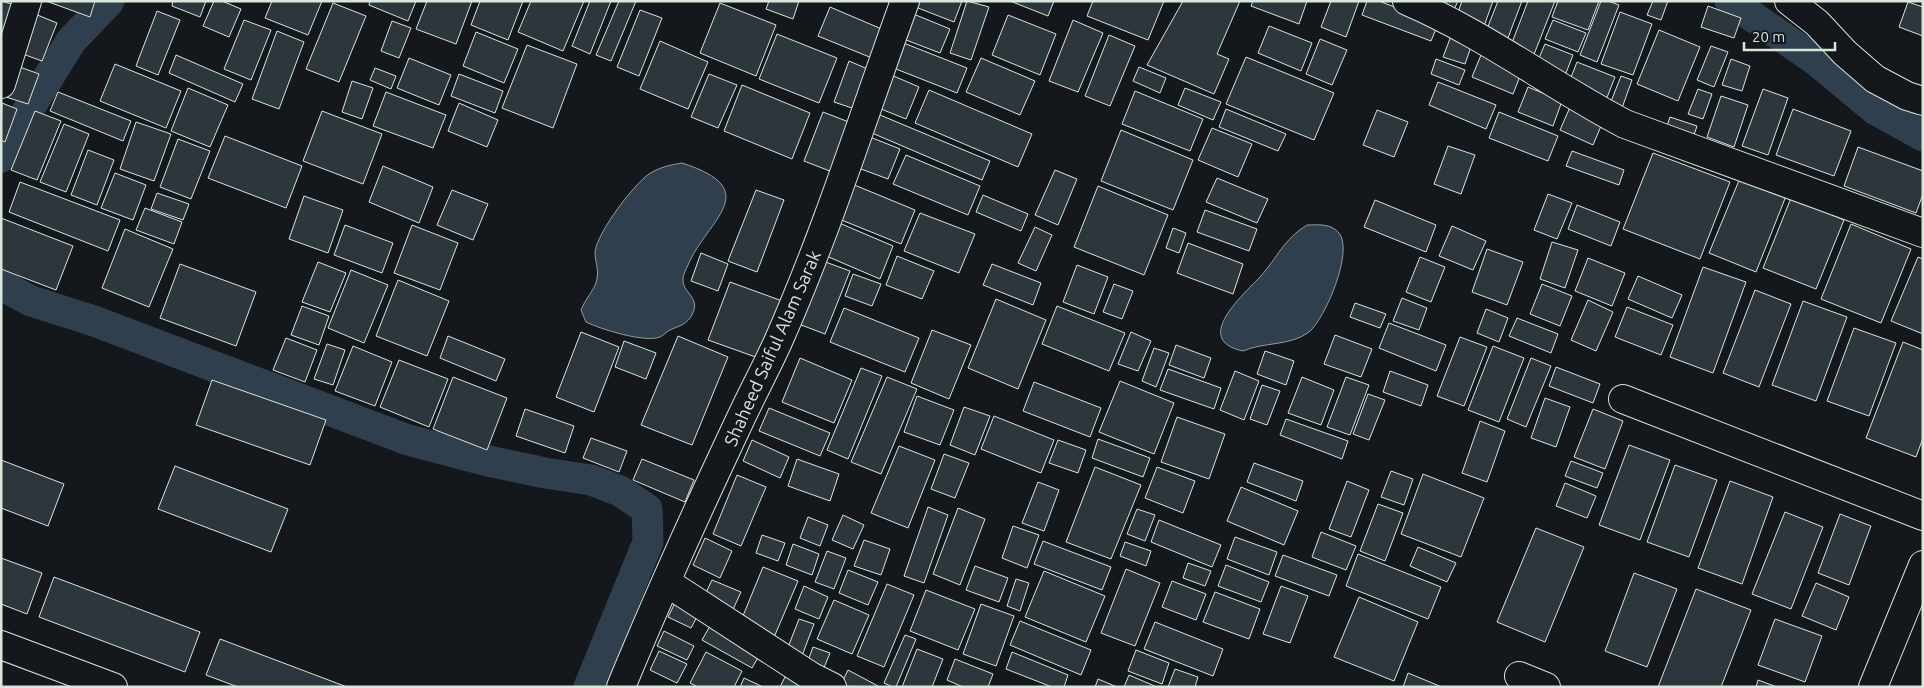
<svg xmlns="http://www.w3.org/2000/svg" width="1924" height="688" viewBox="0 0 1924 688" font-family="Ubuntu,sans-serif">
  <rect width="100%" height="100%" fill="#14181c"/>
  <path fill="#2f3f4d" stroke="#939e99" d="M682,163C766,190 707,220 688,265C686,269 683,275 683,279C682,292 698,296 694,310C690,322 683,325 672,329C667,331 664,335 660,337C645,343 600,329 586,322L581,310C585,300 593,291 596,283C600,269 595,264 595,252C597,233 633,185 649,174C660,167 670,165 682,163Z
    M1307,225C1318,225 1331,223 1339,233C1354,251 1325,319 1309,332C1291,346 1263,342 1243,351C1191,340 1244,294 1260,277C1278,257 1283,240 1307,225Z"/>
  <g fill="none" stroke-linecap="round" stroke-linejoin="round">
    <path stroke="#2f3f4d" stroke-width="31" d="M1730,1L1817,61L1876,110L1923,136
      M1,157L22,120L71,41L109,1
      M1,285L31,301L94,321L408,440L484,460L545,473L591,480L620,491L647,509L648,542L589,687"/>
  </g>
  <path fill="#2c363c" stroke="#d8e6dc" d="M1,1L15,5L1,39Z
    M46,1H95L90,17Z
    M173,1H206L200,17L172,6Z
    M214,1H222L241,9L229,37L203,26Z
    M272,1H322L308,35L265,18Z
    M370,1H416L408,21L369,5Z
    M427,1H472L456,44L416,29Z
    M480,1H523L508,40L471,25Z
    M531,1H584L563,51L518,32Z
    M590,1H611L590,54L572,46Z
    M619,1H636L611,61L596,55Z
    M769,1H799L793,19L766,9Z
    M915,1H962L954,22L913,6Z
    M967,1L989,7L971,60L950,53Z
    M1010,1H1054L1048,16Z
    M1093,1H1164L1148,40L1087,16Z
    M1183,1H1240L1217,54L1229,59L1214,94L1147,65Z
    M1253,1H1307L1299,24L1251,6Z
    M1331,1H1359L1346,37L1321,27Z
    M1367,1H1379L1438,24L1431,41L1362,15Z
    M1416,1H1458L1451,16Z
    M1462,1H1493L1483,29L1456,18Z
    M1498,1H1522L1506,43L1485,34Z
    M1528,1H1555L1531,62L1508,53Z
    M1558,1H1599L1588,30L1552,17Z
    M1601,1H1608L1619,5L1597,62L1580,55Z
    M1653,1H1668L1661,20L1647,15Z
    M1908,2L1923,7V36L1899,27Z
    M333,3L366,16L339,82L306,69Z
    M720,3L776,25L756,76L700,53Z
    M1708,6L1741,18L1734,38L1701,27Z
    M830,7L884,30L872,58L818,36Z
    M640,10L662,18L639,76L617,67Z
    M157,11L180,20L158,75L136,66Z
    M1620,12L1652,24L1633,75L1601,64Z
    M911,13L950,29L940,53L901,38Z
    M35,14L57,23L42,61L20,53Z
    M1008,15L1056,34L1040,75L992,55Z
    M244,20L271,30L251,80L224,69Z
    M1073,20L1103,33L1078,92L1049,81Z
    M1553,20L1586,33L1578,52L1545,39Z
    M392,21L411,28L399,58L381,51Z
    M1269,26L1312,43L1301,71L1258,53Z
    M1659,30L1700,47L1678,101L1637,84Z
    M277,31L304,42L279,109L252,99Z
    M476,32L518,49L504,83L463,66Z
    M777,34L837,58L819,103L759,79Z
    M1109,35L1135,46L1110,106L1085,96Z
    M1451,36L1472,44L1465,64L1443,57Z
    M1320,39L1347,50L1332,85L1306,74Z
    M660,41L708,62L688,109L640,89Z
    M901,42L967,68L957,93L891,67Z
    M1545,44L1573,55L1564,78L1535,67Z
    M527,45L577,64L553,128L502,108Z
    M1711,46L1728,52L1714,87L1697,80Z
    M176,55L243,84L235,102L169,73Z
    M1481,55L1522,71L1513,94L1472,77Z
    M1246,57L1334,93L1314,140L1226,104Z
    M409,58L451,75L439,105L397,88Z
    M981,58L1035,81L1020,115L966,92Z
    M1436,59L1465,70L1459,85L1431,74Z
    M1731,59L1750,66L1742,91L1722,85Z
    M849,61L870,70L855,109L834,102Z
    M1577,62L1615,77L1606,100L1568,85Z
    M115,64L181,91L166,128L100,101Z
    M17,66L39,74L28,104L6,97Z
    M1139,67L1166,78L1160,93L1133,81Z
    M375,68L396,76L391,89L370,80Z
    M459,74L503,91L495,113L451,96Z
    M709,74L737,85L718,128L691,117Z
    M889,74L919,87L906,119L876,107Z
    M1621,76L1632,80L1622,108L1610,104Z
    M352,81L373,88L362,119L342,112Z
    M1438,82L1496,105L1486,129L1429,105Z
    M742,85L810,113L792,159L724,131Z
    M1528,87L1562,101L1553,126L1518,112Z
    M188,88L228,105L210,147L171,131Z
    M1185,88L1221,102L1213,120L1178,105Z
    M1698,89L1712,94L1703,119L1688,114Z
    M1763,89L1788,98L1768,155L1742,146Z
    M929,90L1032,134L1018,167L915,123Z
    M1135,91L1203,119L1190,151L1122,124Z
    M58,92L131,121L123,141L50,111Z
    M386,92L446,115L433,148L373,126Z
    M1721,96L1748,105L1734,147L1707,137Z
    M2,103L17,109L5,142L1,140Z
    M459,103L498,120L487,147L448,131Z
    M1571,105L1604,119L1593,145L1560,130Z
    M1226,109L1286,134L1278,151L1219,127Z
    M1793,109L1851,131L1834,176L1776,155Z
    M1377,110L1408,122L1394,157L1363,145Z
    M35,111L61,121L37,180L11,170Z
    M322,111L382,134L363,184L303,161Z
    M823,112L854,124L835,173L804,161Z
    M1499,112L1558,136L1548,161L1489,138Z
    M880,115L990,161L982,180L872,133Z
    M1670,117L1697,126L1693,138L1666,129Z
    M136,122L171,134L154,181L120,169Z
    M64,124L89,134L66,192L40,182Z
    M1212,128L1252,144L1238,177L1198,160Z
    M1121,130L1193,160L1173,210L1101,181Z
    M865,135L900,149L888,179L853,166Z
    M225,136L302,166L286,208L208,178Z
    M178,139L210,151L191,199L160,187Z
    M1448,146L1475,155L1461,194L1434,184Z
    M1858,147L1923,171V194L1916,213L1844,186Z
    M88,150L114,160L97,205L71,195Z
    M1572,151L1624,170L1619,185L1566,166Z
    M1653,153L1730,182L1700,259L1623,229Z
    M906,155L980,186L968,215L893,184Z
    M383,166L433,187L419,223L369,202Z
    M1055,170L1077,179L1058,225L1035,215Z
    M115,173L146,185L133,220L101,208Z
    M1217,178L1268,199L1257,223L1206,202Z
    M1740,178L1786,196L1756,272L1709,253Z
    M20,182L120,220L108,251L9,212Z
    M852,184L915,210L901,244L839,219Z
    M1098,186L1168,215L1144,275L1074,247Z
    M452,190L488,204L473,240L437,225Z
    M756,190L784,200L757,272L728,261Z
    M157,193L189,204L183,220L151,209Z
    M1548,194L1572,203L1557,239L1534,230Z
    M983,195L1028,214L1021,231L976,212Z
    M304,196L343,210L328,253L289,239Z
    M1791,198L1844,220L1816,289L1763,268Z
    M1375,200L1436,225L1426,252L1364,227Z
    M1577,205L1620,222L1611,246L1568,229Z
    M145,208L182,222L174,244L136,230Z
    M1205,210L1257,229L1249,251L1197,232Z
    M920,213L975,234L959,273L904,251Z
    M1,218L73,246L56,290L1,269Z
    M837,222L893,246L880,279L824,255Z
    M1851,224L1911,249L1881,323L1821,299Z
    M345,225L393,243L382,273L334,255Z
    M412,225L458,243L440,290L394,273Z
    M1452,226L1486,241L1473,270L1439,256Z
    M1035,227L1052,235L1036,271L1018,263Z
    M1173,228L1186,233L1179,253L1166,248Z
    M125,229L173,249L149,307L102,288Z
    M1552,242L1578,250L1565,288L1540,279Z
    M1188,243L1243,264L1233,294L1177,273Z
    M1487,249L1523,262L1507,305L1472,292Z
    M701,253L728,264L718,291L691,281Z
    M897,256L934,271L922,299L886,285Z
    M1420,257L1445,267L1431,302L1406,292Z
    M1918,257L1923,259V334L1891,321Z
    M1588,258L1625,273L1612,306L1575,291Z
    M820,260L850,271L825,334L796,323Z
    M318,262L346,273L330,312L302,302Z
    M180,264L256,292L236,346L160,318Z
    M992,264L1041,283L1033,305L983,285Z
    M1077,265L1108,277L1094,314L1063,302Z
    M1703,267L1746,282L1713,373L1670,357Z
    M351,270L388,285L364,343L328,328Z
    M853,274L881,284L872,306L845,296Z
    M1638,276L1682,295L1672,318L1628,299Z
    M398,280L449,301L427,356L376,336Z
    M730,282L785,302L764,360L708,340Z
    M1114,284L1133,291L1122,319L1103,312Z
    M1542,284L1572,296L1560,326L1530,314Z
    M1755,290L1791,304L1759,387L1723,373Z
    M1402,298L1427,308L1419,330L1393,321Z
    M996,299L1046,320L1018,389L968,368Z
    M1588,300L1613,312L1596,351L1571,340Z
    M1803,301L1847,317L1816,401L1772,385Z
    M1355,303L1386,314L1380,328L1350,317Z
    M302,306L329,316L319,345L291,335Z
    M1057,306L1125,333L1109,371L1042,344Z
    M1627,307L1673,325L1661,355L1615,337Z
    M844,308L919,338L905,372L830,342Z
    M1486,309L1508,318L1499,342L1477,333Z
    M1517,318L1558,334L1551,353L1509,336Z
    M1389,323L1446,345L1436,371L1379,348Z
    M1854,328L1896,343L1869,416L1827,401Z
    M932,330L971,345L949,399L911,383Z
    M581,332L619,347L594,412L556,397Z
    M1131,332L1151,341L1138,371L1118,364Z
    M1335,335L1372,349L1361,377L1324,364Z
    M448,336L505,359L496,381L440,358Z
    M678,336L728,357L692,445L641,425Z
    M1460,337L1487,347L1464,406L1437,396Z
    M286,338L317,350L305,382L273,370Z
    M624,341L656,353L646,379L615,367Z
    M1903,342L1923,350V438L1916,457L1866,438Z
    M327,344L345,350L333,385L314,379Z
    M1176,345L1211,358L1204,378L1169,365Z
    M353,346L392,362L375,406L335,391Z
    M1493,346L1524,358L1499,422L1468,410Z
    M1154,348L1169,353L1156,387L1142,381Z
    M1265,351L1294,361L1286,385L1257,374Z
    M800,358L852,380L834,423L782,402Z
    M1531,358L1551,366L1526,427L1507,419Z
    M399,360L448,379L429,427L380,407Z
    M1556,367L1600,384L1593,403L1549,386Z
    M861,368L882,376L848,459L827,450Z
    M1168,369L1221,388L1214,409L1160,390Z
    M1235,371L1259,381L1244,420L1220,410Z
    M1390,371L1428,385L1421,406L1383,392Z
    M453,377L507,398L487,450L433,429Z
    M887,377L917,389L881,474L851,462Z
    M1302,377L1334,390L1321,425L1288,413Z
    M1346,377L1369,385L1350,435L1327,427Z
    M212,380L326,420L310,465L196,425Z
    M1120,381L1174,403L1154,454L1099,432Z
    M1034,382L1101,408L1090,437L1023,411Z
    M1262,385L1280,391L1267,425L1250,419Z
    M1368,394L1385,400L1369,440L1353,434Z
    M917,396L954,410L940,445L904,432Z
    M1545,398L1570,407L1556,447L1531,438Z
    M964,407L990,416L975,455L950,445Z
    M769,408L830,433L820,456L759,431Z
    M525,409L574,426L565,453L516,436Z
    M1593,409L1623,421L1605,469L1574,457Z
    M994,416L1054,440L1041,473L981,449Z
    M1177,417L1225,434L1209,479L1161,462Z
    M1286,419L1348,441L1342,459L1280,435Z
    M1480,421L1505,431L1487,482L1462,473Z
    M591,438L627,451L619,472L583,458Z
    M1098,439L1150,458L1143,477L1092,458Z
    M752,440L789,457L780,478L743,461Z
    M1058,440L1086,450L1078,473L1049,463Z
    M1629,445L1670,460L1640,540L1599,525Z
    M899,446L935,460L908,528L871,513Z
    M944,454L969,463L955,498L931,489Z
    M642,459L694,480L685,502L633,480Z
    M797,459L839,474L830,501L788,486Z
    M1,460L64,484L48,526L1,508Z
    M1571,461L1603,473L1597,488L1565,476Z
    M1254,463L1303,481L1296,501L1247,482Z
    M1675,465L1717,480L1689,557L1647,542Z
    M175,466L288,509L271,552L158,509Z
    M1095,467L1141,485L1111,559L1066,542Z
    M1157,467L1195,481L1183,513L1145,498Z
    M1391,471L1413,479L1404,505L1381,497Z
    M1423,474L1484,498L1461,557L1401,534Z
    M737,475L766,487L741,546L713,534Z
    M1347,481L1369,490L1351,537L1329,529Z
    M1730,481L1773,497L1742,584L1698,568Z
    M1038,482L1059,490L1044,531L1022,523Z
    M1565,483L1596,496L1587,518L1556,506Z
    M1241,487L1298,511L1284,545L1227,521Z
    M1378,504L1403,513L1385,561L1360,551Z
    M928,507L948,515L924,583L904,576Z
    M958,508L985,519L960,585L933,574Z
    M1137,509L1155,515L1145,541L1127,534Z
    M1785,512L1823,527L1791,609L1752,594Z
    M1840,514L1871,526L1849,585L1818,573Z
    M843,515L864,525L853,549L832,540Z
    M808,517L828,525L820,546L800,538Z
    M1159,520L1221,545L1212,567L1151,542Z
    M1013,526L1039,535L1027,568L1002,558Z
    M1536,528L1584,547L1545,642L1497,622Z
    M1321,532L1356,546L1346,570L1312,557Z
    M762,535L785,543L778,561L756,553Z
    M1235,537L1277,552L1269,575L1227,559Z
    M705,538L732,551L720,578L693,565Z
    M864,540L890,549L881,575L854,566Z
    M1043,541L1111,567L1102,590L1034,564Z
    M1125,542L1151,551L1146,566L1120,556Z
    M793,544L819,554L812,575L786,565Z
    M1418,547L1456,563L1447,582L1410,566Z
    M827,551L846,558L834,589L815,582Z
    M1358,554L1441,587L1428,619L1346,586Z
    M1283,555L1337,575L1329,596L1275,576Z
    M1,558L42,573L27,614L1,604Z
    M1188,563L1211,571L1205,586L1183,578Z
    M1226,565L1269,582L1261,602L1218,586Z
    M975,566L1008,578L999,602L966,590Z
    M763,567L798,581L772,642L738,628Z
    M1126,569L1160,583L1135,646L1101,633Z
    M848,570L878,582L868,605L839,593Z
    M1044,571L1105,596L1086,642L1025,617Z
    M1634,573L1677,589L1647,667L1605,651Z
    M54,577L200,632L185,672L39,617Z
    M1016,579L1029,583L1020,611L1007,606Z
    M712,580L741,592L730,616L701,603Z
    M1172,581L1206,594L1196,620L1162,607Z
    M1816,583L1849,597L1836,630L1802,616Z
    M887,584L914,595L884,667L857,656Z
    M804,586L828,597L819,619L795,609Z
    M1281,586L1308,596L1290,643L1263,634Z
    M1696,589L1751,610L1721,687H1658Z
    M926,590L975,609L958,650L910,631Z
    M1215,592L1260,609L1249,639L1203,622Z
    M1359,597L1418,622L1394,681L1334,657Z
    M834,600L869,615L852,654L817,639Z
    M676,601L699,613L691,628L668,617Z
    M981,604L1014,616L996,666L963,654Z
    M799,619L814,624L800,661L785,655Z
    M1775,619L1822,636L1805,682L1758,665Z
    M1020,621L1091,650L1081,675L1010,645Z
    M1155,622L1223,649L1213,676L1144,649Z
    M710,626L760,654L752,668L702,640Z
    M664,631L694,646L687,660L657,646Z
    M905,635L916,639L896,687H893L884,683Z
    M220,639L347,687H238L206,675Z
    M813,647L830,653L821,675L805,669Z
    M917,649L943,659L932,687H902Z
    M1136,650L1169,663L1162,684L1128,671Z
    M659,651L687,664L677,683L650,670Z
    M706,652L742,671L734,687H698L690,683Z
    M1012,652L1068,675L1064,687H1052L1006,669Z
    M955,659L993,674L988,687H963L947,680Z
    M1175,669L1198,677L1195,687H1168Z
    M848,670L878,686V687L840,686Z
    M788,671L823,687H780Z
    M1408,673L1442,687H1403Z
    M1129,675L1157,687H1124Z
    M744,678L761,686V687H740Z
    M1098,679L1117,687H1095Z
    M1758,680L1777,687H1756Z"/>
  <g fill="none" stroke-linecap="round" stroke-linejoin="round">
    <g stroke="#d8e6dc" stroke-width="30">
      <path id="minor" d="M1407,1C1484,34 1551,85 1625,124L1923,233
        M1789,1L1817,23L1845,53L1875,79L1907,96L1923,101
        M1,84L27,1
        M1623,399L1923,516
        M666,582L812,677L832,687
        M1,645L113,687
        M1519,676L1546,687
        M621,687C658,597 698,509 739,422C751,396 765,370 777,344C827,232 863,116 905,1
        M1873,687L1923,565"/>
    </g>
    <use href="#minor" stroke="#14181c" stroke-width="28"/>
  </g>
  <g text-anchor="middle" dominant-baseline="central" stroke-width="4" stroke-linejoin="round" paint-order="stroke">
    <g font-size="18" fill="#d8e6dc" stroke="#14181c">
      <text transform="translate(772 348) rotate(-66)">Shaheed Saiful Alam Sarak</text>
    </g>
  </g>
  <rect width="1924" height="688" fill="none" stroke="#d8e6dc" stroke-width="5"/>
  <path d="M1744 42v8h91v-8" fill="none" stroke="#d8e6dc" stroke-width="2.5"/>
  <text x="1752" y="42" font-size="15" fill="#d8e6dc" stroke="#14181c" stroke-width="4" paint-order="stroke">20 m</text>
</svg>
